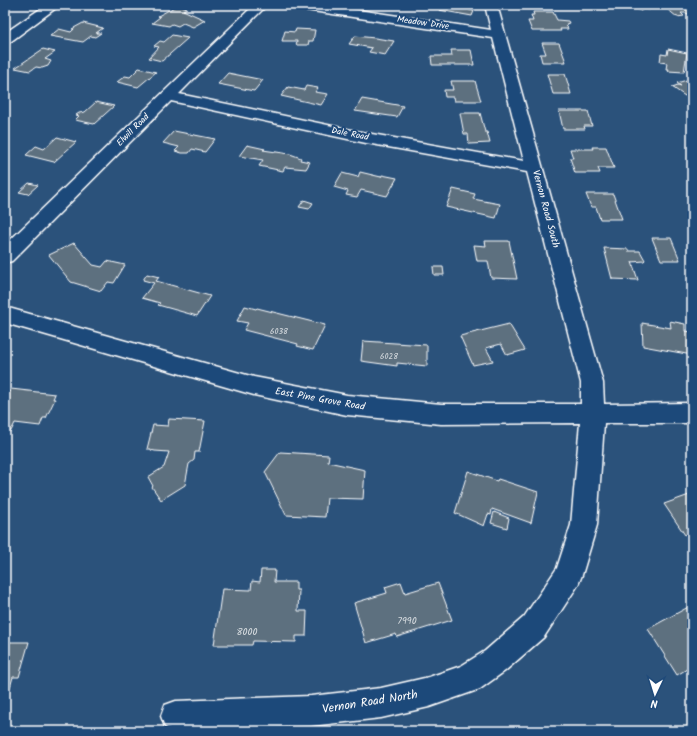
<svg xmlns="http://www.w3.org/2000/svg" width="697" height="736" viewBox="0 0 697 736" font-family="Kalam,sans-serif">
  <rect width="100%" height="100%" fill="#2b527b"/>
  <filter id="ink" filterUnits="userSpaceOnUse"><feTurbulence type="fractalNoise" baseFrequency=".025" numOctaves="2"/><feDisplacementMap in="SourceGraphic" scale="8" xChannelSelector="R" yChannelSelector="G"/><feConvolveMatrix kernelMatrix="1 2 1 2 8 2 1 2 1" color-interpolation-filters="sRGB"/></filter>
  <g filter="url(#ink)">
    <path fill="#5d707f" stroke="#fff" d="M178,5L187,8L183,10L205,20L193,27L183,23L178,26L172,24L169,26L152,23L160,17L158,16Z
      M438,5H475L473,8H470L469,10L474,11L472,16L439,10L441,6Z
      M628,5H655L649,10L644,8L641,11Z
      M675,5H692V16L686,13H681L684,16L677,17L666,8L677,7Z
      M533,12H553L557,20L568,21L569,23L566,24L568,29H560L561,31H532L528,21H533L531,15H534Z
      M83,23L103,28L96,33H101L95,37L91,36L83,42L50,36L59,29L71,32L74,29H72Z
      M296,29L315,30L313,41H309L308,45H296L297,41H282L285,31L295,32Z
      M172,35L188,38L162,61L149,58L159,47L154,46L160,41L164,42Z
      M355,36L375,38L394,41L385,55L369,52L372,48L349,44Z
      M542,43H559L566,62H542L540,54H546Z
      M43,49L55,52L45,59L51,61L48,66L42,68L36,67L30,71L15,68Z
      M668,49L687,53L684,72L668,71L669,69H666L667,63L660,62L661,54L667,55Z
      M451,50H471L474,65H432L431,56H452Z
      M139,68L156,72L138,87L117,82L125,76L130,77Z
      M228,73L263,80L254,91L218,84Z
      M547,74H565L571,94H553Z
      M690,79L692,81V97L689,95L685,96L672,87L678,85L681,86L677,83Z
      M451,81H475L481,101H454L453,97H445L444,90H453Z
      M306,86L318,88L315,92L328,94L321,105L281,96L288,87L304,90Z
      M362,99L403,106L397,117L355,111Z
      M96,102L114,106L94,124L75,120L79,116L76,115L79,113L85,112Z
      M559,111H588L592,126H584L585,129H563Z
      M460,113H480L485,132H487L490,143L469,144L468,134H464Z
      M174,131L215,139L205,152L192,149L189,153H182L175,151L179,147L163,143Z
      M57,137L76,142L54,162L26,155L36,146L44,149Z
      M247,145L265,149L263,150L290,154L301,158L300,160L310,162L306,169L285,167L283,171L259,166L263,160L239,156Z
      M592,147H606L614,168H598L600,173H575L570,158H573L570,149H593Z
      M360,172L381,177L382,175L397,178L387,196L361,190L357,197L346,195L348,191L334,187L342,173L358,177Z
      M29,183L38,185L28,194L19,192Z
      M453,189L475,194L473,199L500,204L496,218L446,207Z
      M586,194H613L622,219H600L596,207H591Z
      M304,200L313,203L309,209L299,207Z
      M652,238H671L680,260H661Z
      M485,241H509L517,279L491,278L488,261H477L474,245L486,246Z
      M74,243L93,265L102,267L107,261L125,265L114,283L108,282L101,291L71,282L49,255Z
      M604,248L628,249V251H640L645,260L644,261L632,262L638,280L612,279Z
      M433,267H443L444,275H434Z
      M147,274L159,277L156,281L210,296L197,316L158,305L160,303L142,298L154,283L143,280Z
      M245,306L256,309L257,308L325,325L313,350L297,346L298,344L244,330L248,323L237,321Z
      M670,321L685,324V331L692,332V355L643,346L642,323L671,328Z
      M509,324L525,350L507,355L501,344L486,348L493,361L473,365L460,336Z
      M363,341L427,345V366L397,363V366L361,361Z
      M11,389L55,394L53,399H55L46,418H43L40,426L15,423L11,431H5V398Z
      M169,419L205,421L199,452H195L194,460L189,464L185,485L161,500L152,487L153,486L148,477L164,467L169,452L155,451L151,450V449H147L153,425L168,426Z
      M280,452L329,455L328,462L365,470L363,499L327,498L325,517L286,515L265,472Z
      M468,471L497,481L498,479L538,492L531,523L492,509L491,515L488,514L484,526L455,513Z
      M692,494V533L685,535L664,504Z
      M494,512L509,518L507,528L491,523Z
      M261,570H275L274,582H296V590H299L298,611H307L306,636H296V642L253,641L252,645H214L222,589L251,590L252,581L260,582Z
      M401,582L405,593L438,583L452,620L397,637L396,634L366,643L354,603L387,593L385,587Z
      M692,605V666L677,675L648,629Z
      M5,642H29L19,677H13L5,705Z"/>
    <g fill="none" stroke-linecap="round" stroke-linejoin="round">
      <g stroke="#fff" stroke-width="3">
        <path id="minor" d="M46,5H60L10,42L5,43V33Z
          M254,5H267L179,94L366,133L524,161L493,38L299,9L293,5H325L491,30L485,5H497L603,383L604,404L692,403V423H604L597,525L582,575L578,585L544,637L505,671L480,689L469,693L429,707L381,718L311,726L175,731L165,727L161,716L165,705L176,701L311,696L381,688L429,677L461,666L485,651L524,617L557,568L571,525L580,423L441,424L347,415L254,395L5,323V307L254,377L347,395L441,404H581V383L527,172L366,143L171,101L12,261L5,263V245Z"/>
      </g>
      <use href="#minor" fill="#1f4a7a" fill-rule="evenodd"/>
    </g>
  </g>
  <g text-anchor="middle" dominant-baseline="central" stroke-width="4" stroke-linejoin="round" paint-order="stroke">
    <g font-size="8" fill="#d6dbdf">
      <text x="279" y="331">6038</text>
      <text x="389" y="356">6028</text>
    </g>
    <g font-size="9" fill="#fff" stroke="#1f4a7a">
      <text transform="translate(423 23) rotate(8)">Meadow Drive</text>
      <text transform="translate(133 130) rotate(-45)">Elwill Road</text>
      <text transform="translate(350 134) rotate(11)">Dale Road</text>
    </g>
    <g font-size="10" fill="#fff" stroke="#1f4a7a">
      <text transform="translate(546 209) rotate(75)">Vernon Road South</text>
      <text transform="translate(320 399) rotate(10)">East Pine Grove Road</text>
    </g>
    <g font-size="10" fill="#d6dbdf">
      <text x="407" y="621">7990</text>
      <text x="247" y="632">8000</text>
    </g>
    <g font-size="12" fill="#fff" stroke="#1f4a7a">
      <text transform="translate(370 702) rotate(-9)">Vernon Road North</text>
    </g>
  </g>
  <rect width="697" height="736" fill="none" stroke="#1f4a7a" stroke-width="20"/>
  <rect x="10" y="10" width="677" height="716" fill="none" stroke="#fff" stroke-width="1.5" filter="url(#ink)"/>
  <g transform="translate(655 694) rotate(184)" stroke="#1f4a7a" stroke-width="3" paint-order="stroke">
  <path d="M0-3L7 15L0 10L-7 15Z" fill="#ffffff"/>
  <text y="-6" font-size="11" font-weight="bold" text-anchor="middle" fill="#ffffff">N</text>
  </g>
</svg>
